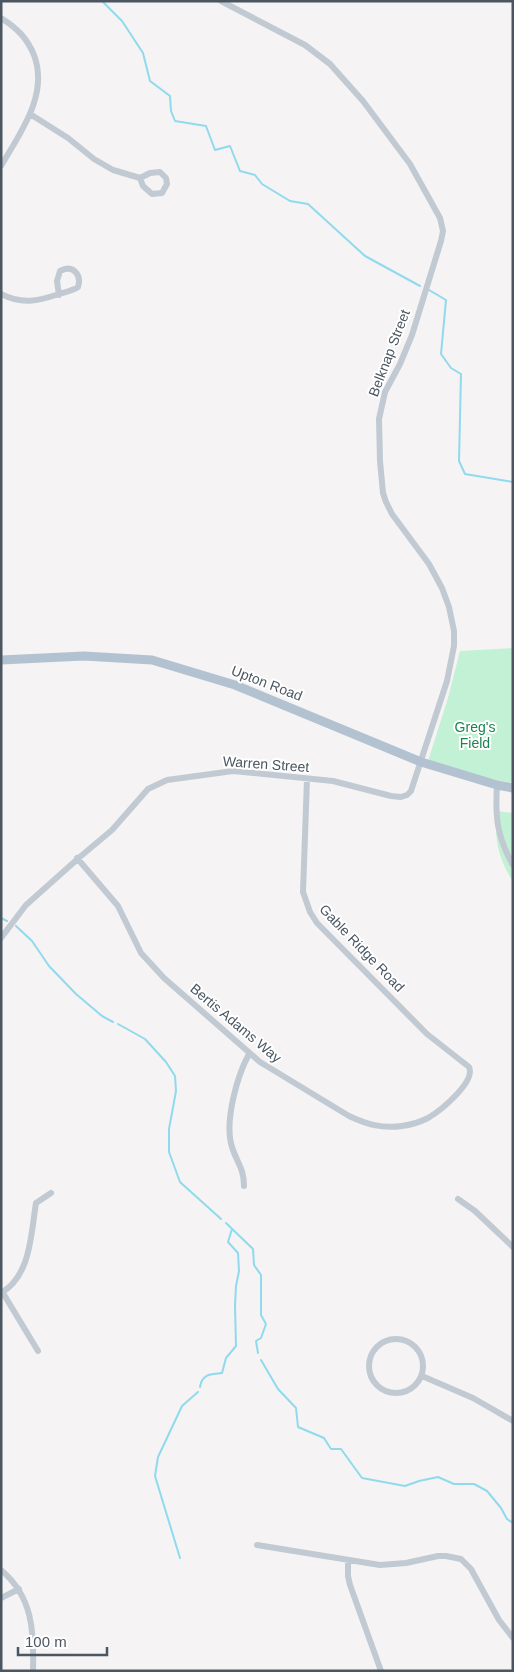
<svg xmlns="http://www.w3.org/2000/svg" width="514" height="1672" viewBox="0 0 514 1672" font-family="Helvetica,sans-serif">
  <rect width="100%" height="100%" fill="#f5f3f3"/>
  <path fill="#c3f1d5" d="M513,648V783L486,778L428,761L448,698L460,651Z
    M497,811L513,813V882C498,857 494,840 497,811Z"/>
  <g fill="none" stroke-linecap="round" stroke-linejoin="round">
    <path stroke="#90daee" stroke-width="2" d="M102,1L122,21L143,53L150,81L170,96L171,111L175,121L206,126L215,150L230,146L240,171L255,175L262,184L290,201L308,204L365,256L420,286
      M429,290L446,300L441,354L451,368L461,374L459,461L465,474L513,482
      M1,918L7,921
      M16,926L32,941L49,966L76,994L102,1016L113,1022
      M118,1024L145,1039L166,1062L175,1076L176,1091L169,1129V1152L180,1182L221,1219
      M226,1223L253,1249L254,1265L261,1275V1315L266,1324L261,1338L256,1341L258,1353
      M261,1360L278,1389L296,1408L298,1427L324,1438L331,1449H341L362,1478L405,1486L419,1481L438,1477L454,1484H474L487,1491L501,1508L507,1519L513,1523
      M200,1387C202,1374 210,1374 222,1373L226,1358L236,1346L235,1306L236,1286L239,1271L238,1253L228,1242L232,1229
      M180,1558L155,1476L158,1457L182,1406L198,1392"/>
    <path stroke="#c1cad2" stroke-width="6" d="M1,18C17,28 27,38 34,55C49,95 20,133 1,166
      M30,114L68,138L94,159L113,170L140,178L143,186L152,194L162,193L167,184L166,178L160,172L150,173L140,178
      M1,294C22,305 38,301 59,294C66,292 72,291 78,287C82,275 73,264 60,271L57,281L59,295
      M497,785C495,817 497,837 513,865
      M77,858L118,906L141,953L164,978L260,1062L349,1116C366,1124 382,1129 402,1126C410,1125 420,1122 428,1118C440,1111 476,1082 469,1067L427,1034L317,923L310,912L303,892L307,779
      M1,938L26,905L81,856L112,830L148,789L167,780L233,771L333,781L391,796L401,797L407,795L411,791L447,681L454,646V631L449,607L442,588L429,564L392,514L386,502L383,493L380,461L379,419L385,392L400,364L412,335L441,241L443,231L440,218L410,164L363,101L330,64L305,45L221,1
      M244,1186C244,1168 237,1163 232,1147C224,1122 237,1076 249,1054
      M458,1199L475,1211L513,1247
      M1,1293C31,1276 31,1233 36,1203L51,1193
      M3,1293L38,1351
      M369 1366a27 27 0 1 1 54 0a27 27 0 1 1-54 0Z
      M422,1376L473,1398L513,1421
      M257,1545L380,1565L406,1563L438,1556H446L461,1559L471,1569L499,1620L513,1638
      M348,1560V1576L350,1585L381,1671
      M1,1570C33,1597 34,1631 33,1671
      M1,1598L19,1589"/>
    <path stroke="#b3c2d1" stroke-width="9" d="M1,660L84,656L152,660L235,685L421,762L497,785L513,788"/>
  </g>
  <g text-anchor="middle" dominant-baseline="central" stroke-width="4" stroke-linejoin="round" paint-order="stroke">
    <g font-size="14" fill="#4a5661" stroke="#fff">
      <text transform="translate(389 353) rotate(-69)">Belknap Street</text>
      <text transform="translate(267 683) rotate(21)">Upton Road</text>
      <text transform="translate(266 764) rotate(4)">Warren Street</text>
      <text transform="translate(362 948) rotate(46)">Gable Ridge Road</text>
      <text transform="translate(236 1023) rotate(40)">Bertis Adams Way</text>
    </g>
    <g font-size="14" fill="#17864f" stroke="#fff">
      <text x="475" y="727">Greg's<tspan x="475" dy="16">Field</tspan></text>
    </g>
  </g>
  <rect width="514" height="1672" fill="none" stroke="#4a5661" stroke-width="5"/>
  <path d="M18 1647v8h89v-8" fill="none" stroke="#4a5661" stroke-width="2.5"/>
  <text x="25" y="1647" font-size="15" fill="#4a5661" stroke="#ffffff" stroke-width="4" paint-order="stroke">100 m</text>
</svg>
